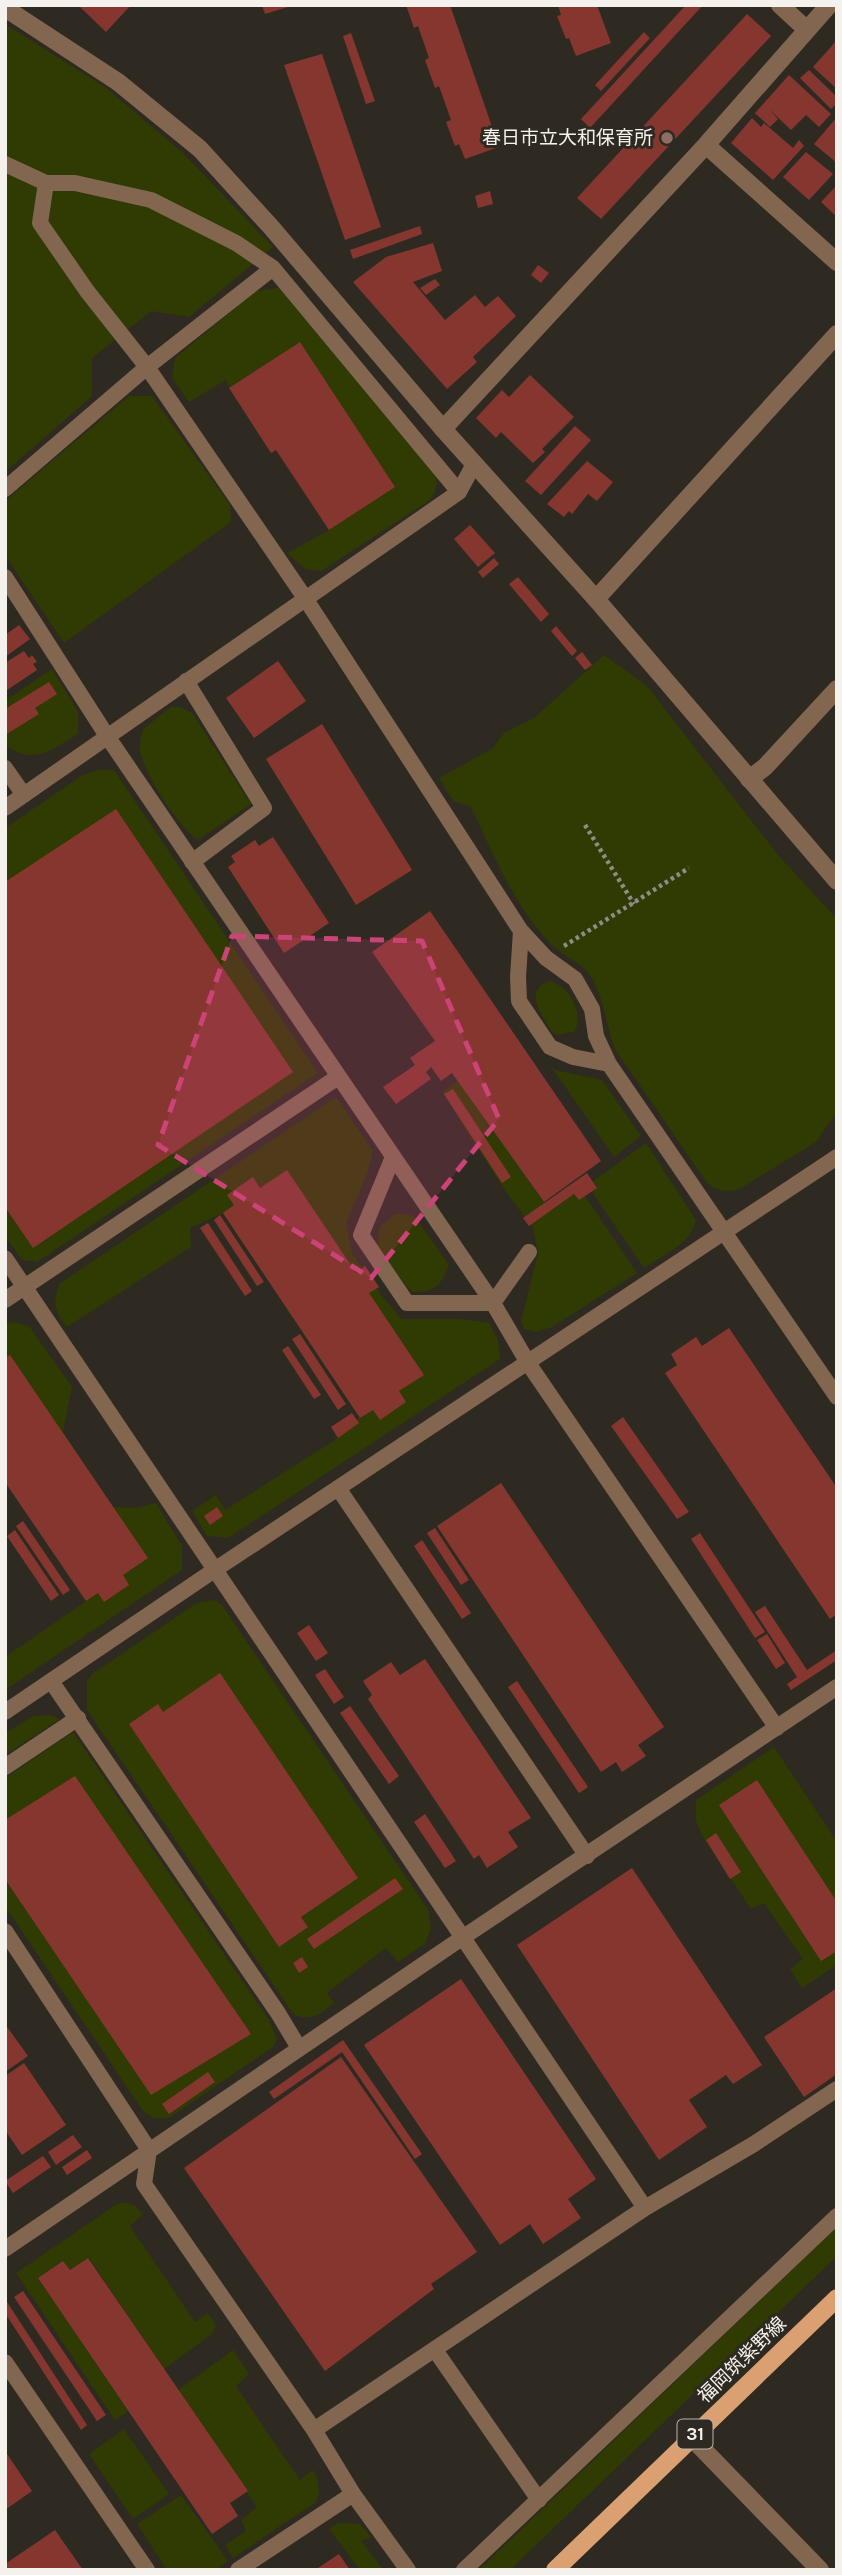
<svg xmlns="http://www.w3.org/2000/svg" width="842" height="2575" viewBox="0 0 842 2575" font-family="Karla,'Noto Sans JP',sans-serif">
  <rect width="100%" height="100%" fill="#2e2a22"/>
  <path fill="#303a03" d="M5,24L105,87L183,153L273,247L189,317L151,311L92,358V396L5,472Z
    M279,288L434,472C439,483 436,490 430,500L321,571L305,569L287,553L329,530L394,487L300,342L229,388L226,380L189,402L172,378L175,358L256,291Z
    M129,396H152L230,505L231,522L64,643L5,555V501Z
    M604,655L647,686L778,855L837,919V1112L816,1142L738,1190C725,1192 718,1191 707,1183L615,1049C605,1024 605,997 589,974C580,961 562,956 551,944C513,904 494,856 471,807L453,801L439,778L492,749L504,733L534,718Z
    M52,669L78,712V734C51,750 35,766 5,745V701Z
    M171,707H180L192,713L251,804L198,840C179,828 144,774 140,751C139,744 142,735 143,729Z
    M99,770H114L318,1073L37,1262L22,1260L5,1236V828L83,775Z
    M549,981C568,984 586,1015 574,1032L557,1035L552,1032C543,1016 522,991 549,981Z
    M550,1065L555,1070L602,1080L641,1136L614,1157Z
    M458,1081L550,1211L574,1194L579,1200L585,1196L637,1273L552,1327L536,1332L524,1329L521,1321L538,1253L533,1228L504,1189L442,1092Z
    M336,1097L373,1151L367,1174L346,1224L352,1253L382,1296L402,1319H461L489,1323L498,1340L500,1359L228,1538L207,1536L192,1511L216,1495L225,1510L338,1438L360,1417L223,1213L190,1228L191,1247L67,1327C54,1312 53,1302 59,1284Z
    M646,1143L696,1220C691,1244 663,1255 644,1268L592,1192L597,1187L593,1181Z
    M395,1214H408L416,1218L449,1265C441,1286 436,1292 413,1292L406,1286L378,1246L379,1228Z
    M13,1322L29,1326L72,1387L63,1432L113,1507L135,1508L156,1503L182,1546V1570L5,1690V1657L86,1601L5,1482V1324Z
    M215,1600L222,1605L428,1910L431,1927L426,1943L398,1962L386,1948L327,1993L334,2003C320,2015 312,2021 294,2015L87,1710V1681L92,1674L197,1603Z
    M51,1715L60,1719L5,1755V1733L34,1716Z
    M73,1732L269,2020L277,2039L273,2047L169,2118H153L143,2111L5,1906V1778Z
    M774,1747L837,1842V1965L802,1988L790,1969L803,1959L764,1903L751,1909L701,1834L696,1821V1800Z
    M125,2202L134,2205L143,2214L130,2226L195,2322L208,2313L216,2326L212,2334L164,2369L89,2258L70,2270L63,2261L38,2278L128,2411L115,2420L16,2273L117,2204Z
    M837,2226V2256L510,2570H479Z
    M233,2350L249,2374L236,2386L300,2480L313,2470C319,2481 321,2491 316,2502L233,2558L225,2545L246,2531L241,2520L257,2507L178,2390Z
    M124,2429L169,2494L133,2519L89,2454Z
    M181,2495L228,2561L216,2570H167L137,2524Z
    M338,2523L360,2524L371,2537L362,2541L383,2570H360L329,2529Z"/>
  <path fill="#85372f" d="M78,5H131L106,32Z
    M262,5H291V6L265,14Z
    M406,5H450L499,147L465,159L459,144L455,146L446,122L451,120L439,86L435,88L425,60L429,58L418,26L414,28Z
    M558,5H597L611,43L576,56L569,38L566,39L557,16L561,15Z
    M686,5H703L590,128L581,119Z
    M747,14L771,36L601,219L577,198Z
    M644,32L650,38L601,91L595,85Z
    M351,33L375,101L366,104L343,36Z
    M837,40V89L813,67Z
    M322,54L381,227L345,240L284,65Z
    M809,70L837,97V103L831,109L800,78Z
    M789,75L831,114L819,127L806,115L791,130L769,109L778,119L770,127L755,113Z
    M837,117V163L814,144Z
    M752,118L761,127L764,123L793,148L799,140L804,146L773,180L731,143Z
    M806,152L833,174L809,200L783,177Z
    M837,185V217L821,202Z
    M490,191L493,204L478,208L475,196Z
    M420,226L422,234L353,259L350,250Z
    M433,243L442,271L413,282L445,320L475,295L485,307L498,296L516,316L473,357L477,362L447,389L353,282L386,257Z
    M538,265L549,273L541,283L531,275Z
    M435,279L440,285L426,295L420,288Z
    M300,342L395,487L329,530L276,450L271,453L229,388Z
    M530,375L574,417L542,449L545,452L533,463L501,432L496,438L476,418L502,390L509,397Z
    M575,426L591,440L541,495L525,481Z
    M587,461L613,482L597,501L588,494L572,514L569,511L564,517L547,504Z
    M470,525L495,553L478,567L454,539Z
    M494,558L499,564L483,578L478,572Z
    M518,577L549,614L541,622L509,584Z
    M19,625L30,639L5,657V635Z
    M556,626L577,651L572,656L551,631Z
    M24,651L29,658L32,655L37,662L33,664L37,670L7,690L5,663Z
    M582,652L592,665L585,670L575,658Z
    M278,661L306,701L254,738L226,698Z
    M49,682L57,694L35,708L39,714L5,735V709Z
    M322,724L412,870L356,905L266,759Z
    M116,809L293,1072L33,1248L5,1207V882Z
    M273,837L329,923L284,953L228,867L235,862L231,856L255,840L259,846Z
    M430,911L601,1161L544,1202L452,1073L441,1081L431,1067L426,1072L431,1079L396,1104L383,1087L415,1065L410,1058L435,1041L372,952Z
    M453,1089L511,1177L502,1183L444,1094Z
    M287,1170L356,1273L365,1266L379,1287L369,1293L424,1375L399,1391L406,1402L380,1420L373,1410L360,1418L223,1213L234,1205L227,1195L253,1177L260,1188Z
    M587,1173L597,1188L579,1200L574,1194L529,1226L523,1218Z
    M220,1215L264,1282L257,1286L214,1220Z
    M208,1223L252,1291L245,1296L200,1228Z
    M729,1328L837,1488V1614L830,1619L665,1373L677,1365L671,1354L696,1337L702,1346Z
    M300,1334L346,1404L338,1410L292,1339Z
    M288,1346L321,1395L314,1399L282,1350Z
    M10,1355L148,1558L123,1575L129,1585L104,1602L98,1593L86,1601L5,1482V1358Z
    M352,1413L359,1423L338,1438L331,1427Z
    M623,1417L689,1512L677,1519L611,1426Z
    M501,1483L664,1727L638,1745L646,1756L622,1772L616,1762L601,1772L437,1526Z
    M217,1507L223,1516L210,1525L204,1516Z
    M23,1521L70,1590L63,1595L16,1526Z
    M435,1528L469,1580L461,1585L427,1533Z
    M15,1530L59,1595L51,1601L7,1536Z
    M700,1533L765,1632L755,1638L691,1539Z
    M422,1540L471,1613L462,1619L414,1546Z
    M765,1606L807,1670L837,1650V1660L791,1690L787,1684L797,1677L755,1612Z
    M309,1625L328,1653L316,1661L297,1633Z
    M767,1634L785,1663L776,1669L757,1640Z
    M425,1659L531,1818L508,1832L518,1847L487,1868L479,1855L474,1859L368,1699L372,1695L363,1681L391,1662L400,1675Z
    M325,1669L344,1697L334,1704L315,1675Z
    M220,1673L358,1878L301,1917L308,1927L279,1947L129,1724L158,1704L163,1712Z
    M517,1681L588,1787L579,1793L508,1687Z
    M350,1706L399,1776L389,1784L340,1713Z
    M75,1776L251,2034L151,2095L5,1879V1820Z
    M757,1780L837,1902V1951L821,1961L719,1805Z
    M425,1814L456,1861L445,1868L414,1822Z
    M716,1833L741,1872L730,1879L706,1840Z
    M632,1868L762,2065L733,2084L726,2075L689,2100L707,2127L659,2160L517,1945Z
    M395,1878L403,1889L314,1949L307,1939Z
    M302,1957L308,1967L299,1973L293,1963Z
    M461,1979L596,2179L568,2199L581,2218L543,2244L530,2224L500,2245L364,2045Z
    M837,1988V2074L804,2097L764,2037Z
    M5,2024L28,2056L5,2072Z
    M343,2040L422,2154L415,2159L342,2052L274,2099L269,2092Z
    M341,2057L477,2252L431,2284L434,2289L325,2371L184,2168Z
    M24,2063L66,2125L22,2155L5,2130V2076Z
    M208,2072L215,2082L169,2114L162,2104Z
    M73,2135L82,2147L56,2165L48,2152Z
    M87,2150L92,2158L67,2175L62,2167Z
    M43,2156L51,2167L13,2193L5,2181Z
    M88,2258L248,2491L230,2503L238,2516L212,2534L38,2278L63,2261L70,2270Z
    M23,2291L106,2415L97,2421L14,2297Z
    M7,2302L87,2425L81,2430L5,2313V2303Z
    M5,2451L32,2491L5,2510Z
    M55,2530L83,2570H5V2564Z
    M339,2554L350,2570H315Z"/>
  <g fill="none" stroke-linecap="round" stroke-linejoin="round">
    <path stroke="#8f8b85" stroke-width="4.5" stroke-dasharray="3.5 3.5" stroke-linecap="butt" d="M585,825L634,904
      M564,946L689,868"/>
    <path stroke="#826650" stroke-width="16" d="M5,164L46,183H75L151,200L236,243L273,268
      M46,183L40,223L87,291L147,367L305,598L521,931L546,958L575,979L592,1009L596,1036L609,1064L837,1397
      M5,489L147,367L273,268L459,492
      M5,577L107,736L493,1303L528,1363L777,1728
      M186,681L264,808L192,862
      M5,768L24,795
      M5,808L459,492L474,464
      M521,931L518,977L519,1001L550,1047L573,1057L609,1064
      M393,1157L361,1235L407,1303H493L529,1252
      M5,1258L645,2208
      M5,1300L338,1077
      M338,1488L587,1856
      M51,1681L278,2013L299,2048
      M5,1712L216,1569L837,1157
      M5,1767L78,1718
      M5,1931L149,2150L144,2184L314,2430
      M5,2249L462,1938L837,1687
      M435,2350L539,2500
      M5,2362L147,2570
      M353,2494L408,2570
      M238,2570L353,2494L314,2430L645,2208L754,2144L837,2089
      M464,2570L837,2216"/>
    <path stroke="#826650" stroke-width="18" d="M807,30L829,5
      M706,145L837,262
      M443,429L706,145L807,30L780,5
      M596,599L837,334
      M749,779L765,767L837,689
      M691,2437L820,2570"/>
    <path stroke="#826650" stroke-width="18" d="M5,8L118,82L200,149L271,227L443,429L596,599L837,881"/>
    <path stroke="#dba072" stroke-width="18" d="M555,2570L837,2298"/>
  </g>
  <path fill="#cc4378" fill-opacity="0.2" stroke="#cc4378" stroke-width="5" stroke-dasharray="14 9" stroke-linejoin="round" d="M232,936L422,941L499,1119L371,1278L158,1145Z"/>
  <circle fill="#8d6e63" stroke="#2e2a22" stroke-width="2.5" cx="667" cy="138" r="7"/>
  <g text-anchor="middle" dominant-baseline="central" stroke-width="6" stroke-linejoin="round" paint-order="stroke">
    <rect fill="#2e2a22" stroke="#b9b5af" stroke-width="2" x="677.5" y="2419.5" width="35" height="29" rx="5"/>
    <g font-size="18" font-weight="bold" fill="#f5f1ec">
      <text x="695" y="2434">31</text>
    </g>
    <g font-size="19" fill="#f5f1ec" stroke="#2e2a22" text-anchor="end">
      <text x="653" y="138">春日市立大和保育所</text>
    </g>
    <g font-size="19" fill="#f5f1ec" stroke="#2e2a22">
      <text transform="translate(742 2360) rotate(-44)">福岡筑紫野線</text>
    </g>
  </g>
  <rect width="842" height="2575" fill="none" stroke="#f5f1ec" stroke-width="14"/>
</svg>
